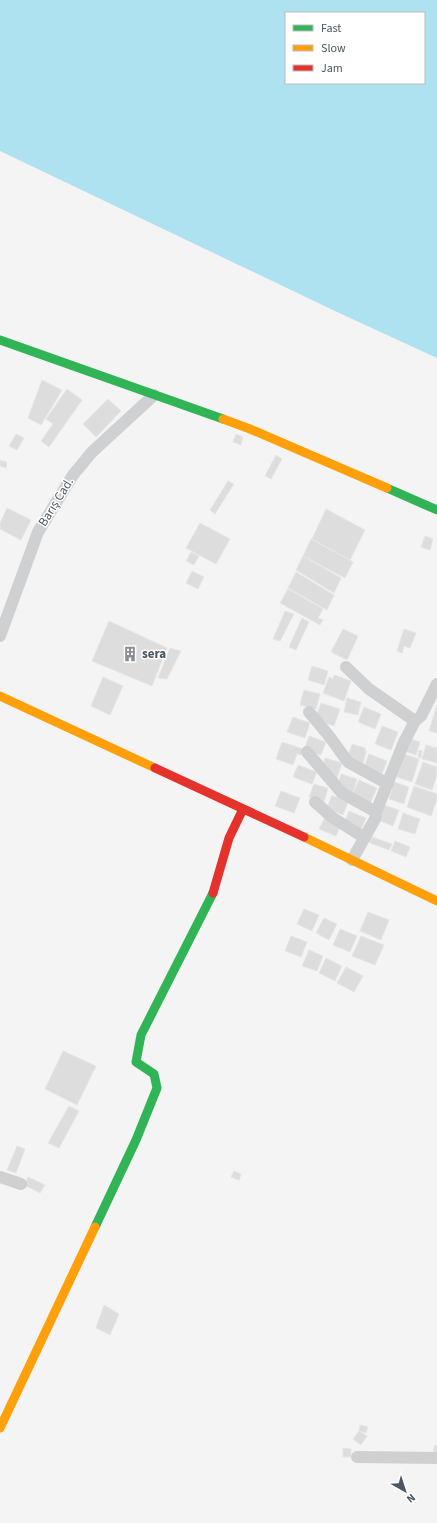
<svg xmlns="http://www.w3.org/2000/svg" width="437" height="1523" viewBox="0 0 437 1523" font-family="'Source Sans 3',sans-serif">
  <rect width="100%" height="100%" fill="#f4f4f4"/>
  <path fill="#aee2f0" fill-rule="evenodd" d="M0,0H437V358L337,312L0,151ZM286,13H424V83H286Z"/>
  <path fill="#ddddde" stroke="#e5e6e7" d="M42,380L62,390L41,425L28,418Z
    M67,389L82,400L49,447L41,441L53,424L46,419Z
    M108,399L121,411L96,437L83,424Z
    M16,434L24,438L17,450L9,446Z
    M236,434L243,437L241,445L233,442Z
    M276,455L282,459L271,479L265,476Z
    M0,460L7,462L6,468L0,466Z
    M228,481L234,484L215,514L210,510Z
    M7,508L31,520L21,540L0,529V523Z
    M326,509L365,530L350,560L312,539Z
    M200,523L230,539L216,564L186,548Z
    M425,536L433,539L430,550L421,547Z
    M311,539L353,562L345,578L303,556Z
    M191,552L199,556L194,565L186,561Z
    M303,556L341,578L334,593L296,570Z
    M192,571L204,577L198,589L186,583Z
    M296,572L334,595L327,610L288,588Z
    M288,589L323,609L318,618L323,620L320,625L280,603Z
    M285,611L294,614L280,641L273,639Z
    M302,618L309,622L296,650L289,647Z
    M109,621L167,648L152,686L92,661Z
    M343,629L358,636L347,660L331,652Z
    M404,629L416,633L410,648L404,646L402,653L397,651Z
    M170,648L181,651L167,679L158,678Z
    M312,666L328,671L324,685L308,680Z
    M334,675L351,681L344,701L323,693L329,677L333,679Z
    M103,677L123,686L110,715L91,706Z
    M304,690L320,694L316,709L300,705Z
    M347,698L361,702L358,715L344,712Z
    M321,703L340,709L334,726L315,720Z
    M437,705V733L429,731Z
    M364,707L381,714L375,729L358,722Z
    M293,717L310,723L305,738L287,732Z
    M382,726L398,732L391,750L375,744Z
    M309,736L326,742L321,755L304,750Z
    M408,738L420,742L416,755L404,751Z
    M282,742L303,749L301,755L297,754L293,765L276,759Z
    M352,744L365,748L366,752L363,764L347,759Z
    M426,745L437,748V763L422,759Z
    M419,750L422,751L421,758L418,757Z
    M369,754L387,761L382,774L364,767Z
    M404,754L419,759L412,782L397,777Z
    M325,758L342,763L337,778L329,775L322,767Z
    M423,762L437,767L436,778L432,790L415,784Z
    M298,765L317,772L312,784L293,777Z
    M341,774L357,779L353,793L338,785Z
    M359,780L377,788L369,806L351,798Z
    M394,782L409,787L404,804L389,799Z
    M314,784L328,788L324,802L309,797Z
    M414,786L437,794V800L431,816L407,807Z
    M281,791L300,798L294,813L275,806Z
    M332,795L348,802L343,815L327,808Z
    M384,805L399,810L393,826L378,820Z
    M349,811L366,818L361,830L344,824Z
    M403,813L420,819L415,834L398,829Z
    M325,817L341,824L336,836L319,829Z
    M372,837L392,844L389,850L370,843Z
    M395,841L410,847L406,857L391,851Z
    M304,909L319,915L312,931L297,924Z
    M368,912L389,920L381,940L360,931Z
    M324,918L337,924L329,940L316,933Z
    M340,929L357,936L350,952L333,945Z
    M291,936L307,942L301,957L285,951Z
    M361,936L384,945L375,965L352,956Z
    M309,950L323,956L317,971L302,966Z
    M326,958L342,966L335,981L319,973Z
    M346,967L363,976L354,992L337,983Z
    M63,1051L96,1066L77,1105L45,1089Z
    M69,1106L79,1111L59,1148L48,1143Z
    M17,1146L25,1149L16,1173L7,1170Z
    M234,1171L241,1174L239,1180L231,1177Z
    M28,1177L45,1185L40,1193L24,1185Z
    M104,1305L119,1314L110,1335L96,1328Z
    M360,1425L368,1427L366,1433L359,1431Z
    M359,1431L367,1436L361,1445L353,1439Z
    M435,1445L437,1446V1453L433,1451Z
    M343,1448L351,1449V1457H343Z"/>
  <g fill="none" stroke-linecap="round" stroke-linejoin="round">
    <path stroke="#ced0d2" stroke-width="12" d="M0,636L38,532L73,475L92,452L154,395
      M346,667L369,689L415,721
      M309,712L329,736L348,762L388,784
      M307,752L342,793L376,812
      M315,802L333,818L365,838
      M352,860L375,819L376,812L404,742L415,721L421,716L437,684
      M0,1177L21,1184
      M357,1457L437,1458"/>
    <path stroke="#30b455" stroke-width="9" d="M0,340L223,419
      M387,488L437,510
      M95,1227L136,1140L157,1088L154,1074L136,1062L141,1035L213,893"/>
    <path stroke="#ff9f0a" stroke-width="9" d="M223,419L250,429L387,488
      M0,696L155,768
      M304,837L437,901
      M0,1428L95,1227"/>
    <path stroke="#e5322d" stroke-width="9" d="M155,768L304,837
      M213,893L229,838L243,809"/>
  </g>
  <defs>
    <g id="building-bare" transform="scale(1.2)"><path d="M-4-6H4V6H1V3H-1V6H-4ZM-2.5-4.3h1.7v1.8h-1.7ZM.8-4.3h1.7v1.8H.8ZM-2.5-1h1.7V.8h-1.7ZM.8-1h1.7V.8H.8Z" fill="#868d94" stroke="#fff" stroke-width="2.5" paint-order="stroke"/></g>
  </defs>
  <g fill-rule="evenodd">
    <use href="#building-bare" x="130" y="654"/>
  </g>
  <g text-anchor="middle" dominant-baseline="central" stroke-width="3" stroke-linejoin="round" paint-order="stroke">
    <g font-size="13" fill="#4a5661" stroke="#fff">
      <text transform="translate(56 502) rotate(-58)">Barış Cad.</text>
    </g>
    <g font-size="13" font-weight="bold" fill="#4a5661" stroke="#fff" text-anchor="start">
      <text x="142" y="654">sera</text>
    </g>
  </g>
  <rect x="285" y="12" width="140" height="72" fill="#ffffff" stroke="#b7bbc0"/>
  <rect x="293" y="25" width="20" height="6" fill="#30b455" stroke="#b7bbc0"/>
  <text x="321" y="32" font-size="12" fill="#4a5661">Fast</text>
  <rect x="293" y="45" width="20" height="6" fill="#ff9f0a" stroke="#b7bbc0"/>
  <text x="321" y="52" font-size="12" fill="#4a5661">Slow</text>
  <rect x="293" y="65" width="20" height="6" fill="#e5322d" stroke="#b7bbc0"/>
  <text x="321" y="72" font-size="12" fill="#4a5661">Jam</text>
  <g transform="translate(405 1491) rotate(141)" stroke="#ffffff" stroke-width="3" paint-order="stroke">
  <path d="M0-3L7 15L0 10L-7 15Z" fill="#4a5661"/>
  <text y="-6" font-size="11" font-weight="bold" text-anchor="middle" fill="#4a5661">N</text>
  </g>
</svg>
